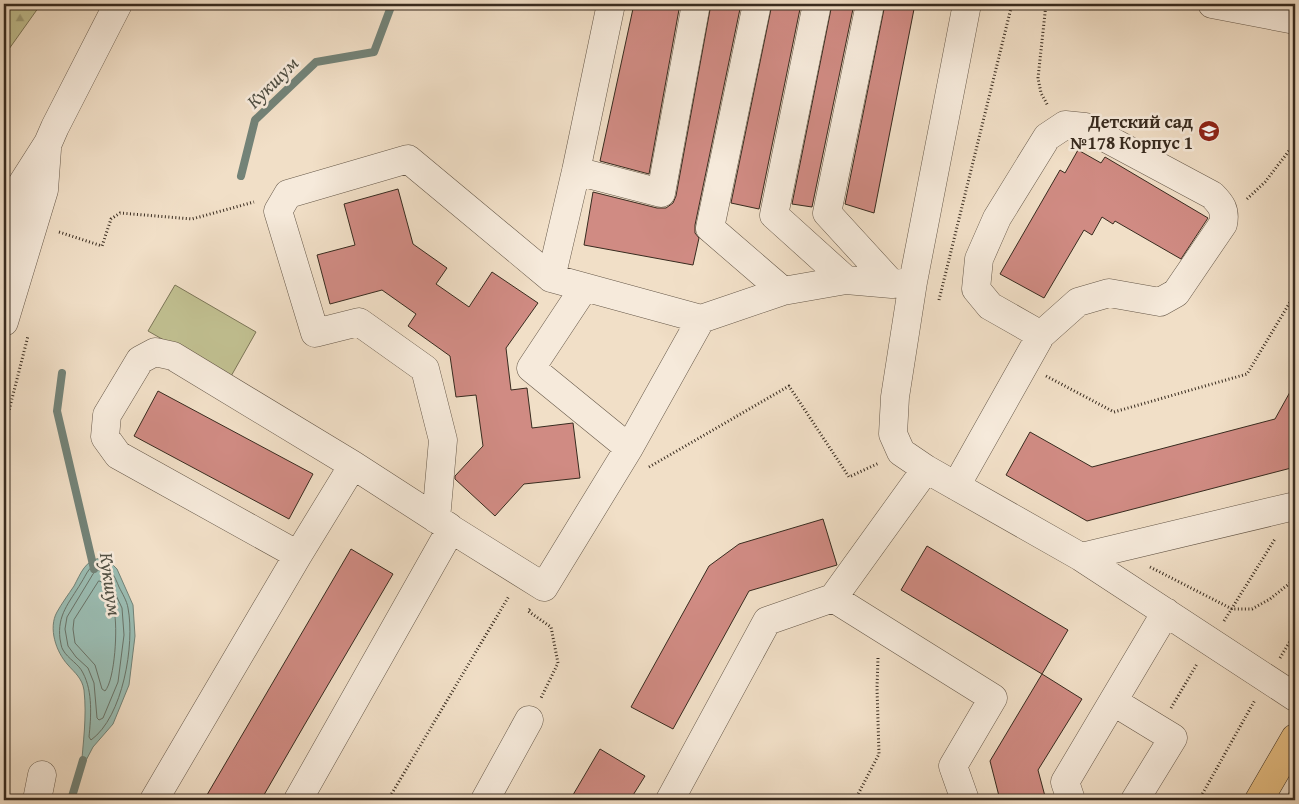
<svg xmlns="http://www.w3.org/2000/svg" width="1299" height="804" viewBox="0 0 1299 804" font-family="'Gentium Book Plus',serif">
  <defs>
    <pattern id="grass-dots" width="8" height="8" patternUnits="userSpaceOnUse" patternTransform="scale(1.25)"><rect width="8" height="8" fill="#c1c091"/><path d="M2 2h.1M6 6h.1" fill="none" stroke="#9e9c76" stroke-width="1.8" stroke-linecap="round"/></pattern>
    <pattern id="forest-firs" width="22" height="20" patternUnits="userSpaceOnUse" patternTransform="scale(1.25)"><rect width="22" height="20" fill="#c1c091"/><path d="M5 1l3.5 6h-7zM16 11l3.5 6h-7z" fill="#9e9c76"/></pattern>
  </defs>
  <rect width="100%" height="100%" fill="#f1dfc7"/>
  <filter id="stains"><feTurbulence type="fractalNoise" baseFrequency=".004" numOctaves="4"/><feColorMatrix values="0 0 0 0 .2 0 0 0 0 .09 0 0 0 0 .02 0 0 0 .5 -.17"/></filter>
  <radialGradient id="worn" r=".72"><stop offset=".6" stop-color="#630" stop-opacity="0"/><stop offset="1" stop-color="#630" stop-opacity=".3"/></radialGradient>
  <path fill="url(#grass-dots)" stroke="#7c7658" d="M1295,782V800H1285Z"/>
  <path fill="url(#forest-firs)" stroke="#7c7658" d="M4,4H41L4,56Z"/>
  <path fill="#c1c091" stroke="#7c7658" d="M175,285L256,332L230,378L148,331Z"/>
  <path fill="#9bbdb3" stroke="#738378" d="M101,558L109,561L117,569L133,605L135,636L129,685L113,724L93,747L81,770C83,743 87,717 84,690C82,678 75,673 68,665C56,652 48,628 57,612C62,603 68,595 74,586C81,573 85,560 101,558Z"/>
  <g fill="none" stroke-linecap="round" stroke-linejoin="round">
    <path stroke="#6a7469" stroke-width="1" d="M101,563C111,568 115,577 119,587C122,593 127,601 128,608C135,644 123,717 91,740L89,737C91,717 93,692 83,673C79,664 68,659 63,650C61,647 61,643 60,639C57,615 69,603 81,583C87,574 89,564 101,563Z
      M98,570H102L107,576L122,608L124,635L118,682L103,718L99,720L97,718L94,683L88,668L76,657L68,646L65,629L67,617L93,574Z
      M99,581L102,582C106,591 112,601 114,611C118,626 115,680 105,691L102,689L95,665L75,643L73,629L74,620Z"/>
    <path stroke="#738378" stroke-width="8" d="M241,176L255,120L316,62L374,52L392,4
      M62,373L57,411L94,569
      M71,800L83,760"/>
  </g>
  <path fill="#d08b83" stroke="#382b1f" d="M634,4H680L649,174L600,161Z
    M711,4H741L695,225V233L699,238L693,265L584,245L593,192L657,208H666L673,203L676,196Z
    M772,4H801L759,209L731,203Z
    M832,4H854L812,207L792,204Z
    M885,4H915L874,213L845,204Z
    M1078,150L1101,163L1105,157L1208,218L1181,259L1115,221L1113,224L1102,217L1092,235L1084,230L1044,298L1000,274L1060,170L1065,173Z
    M398,189L413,244L447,268L436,284L469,307L492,272L538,303L506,348L511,390L527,388L532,428L573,423L580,478L524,484L495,516L455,479V476L483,446L476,395L456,397L450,356L408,326L416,314L382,290L330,304L317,255L355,245L344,204Z
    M1295,383V467L1087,521L1006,475L1030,432L1092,467L1275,419Z
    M158,391L313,474L289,519L134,436Z
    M823,519L837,565L749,591L673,729L631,707L709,566L739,544Z
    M927,546L1068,630L1042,674L901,590Z
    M351,549L393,574L305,724L261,800H204Z
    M1042,674L1082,699L1038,770L1046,800H1000L990,761Z
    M600,749L645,776L630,800H570Z"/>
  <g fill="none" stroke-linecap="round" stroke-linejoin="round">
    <g stroke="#665849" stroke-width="29">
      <path id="minor" d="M757,4L710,228L783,291
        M817,4L774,215L846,280
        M870,4L827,213L892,284
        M967,4L913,282L895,397L893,434L901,452L926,469L1081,557L1295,697
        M1212,4L1295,20
        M1065,125L1085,127L1212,195C1221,204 1226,210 1223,224L1176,293L1160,302L1109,293L1078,302L1041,335L990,306L976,289L979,259L997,218L1047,137Z
        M576,171L661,193L696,4
        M4,243L20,187L48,143L55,127L118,4
        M551,278L576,171L611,4
        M584,288L531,368L629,448
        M4,322L44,190L47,149
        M353,465L298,555L118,455L105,437L107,415L140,360L155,352L173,356L353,465L449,527
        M956,486L1041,335
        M436,519L443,440L425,369L359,322L315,333L278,211L288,194L408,159L551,278L701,319
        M1081,557L1295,506
        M833,598L926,469
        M1114,702L1173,738L1135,800
        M37,800L42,775
        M154,800L298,555
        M298,800L451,529L544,587L629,448L701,319L783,291L846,280L892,284L913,282
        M485,800L529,720
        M670,800L767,621L833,598L993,698L953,766L965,800
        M1071,800L1065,782L1166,612"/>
    </g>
    <g stroke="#382b1f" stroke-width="29">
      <path id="major" d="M1259,800L1295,738"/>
    </g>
    <path stroke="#382b1f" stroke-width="3" stroke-dasharray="1 2.5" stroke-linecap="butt" d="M1046,4L1038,78L1041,93L1048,106
      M1247,199L1265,182L1295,143
      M59,232L102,246L111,219L120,213L192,219L254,202
      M939,300L1012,4
      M1046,376L1114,412L1247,374L1295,294
      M4,430L28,336
      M649,467L789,386L849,477L879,463
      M1150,567L1232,609H1252L1270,599L1295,579
      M530,609L528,611L551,627L558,663L541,698
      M1224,621L1275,539
      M1280,658L1295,633
      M1171,708L1197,664
      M388,800L509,596
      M855,800L879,754L877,688L878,658
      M1199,800L1255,700"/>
    <use href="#minor" stroke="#f6eadb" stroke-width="28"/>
    <use href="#major" stroke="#e8c084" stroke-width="28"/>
  </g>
  <defs>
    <g id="school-disc" transform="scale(1.125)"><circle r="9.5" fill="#8f2418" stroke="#f6eadb"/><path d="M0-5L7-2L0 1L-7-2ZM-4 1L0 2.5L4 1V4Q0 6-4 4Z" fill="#fff"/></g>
  </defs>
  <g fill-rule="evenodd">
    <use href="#school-disc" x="1209" y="131"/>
  </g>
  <g text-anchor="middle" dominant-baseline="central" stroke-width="5" stroke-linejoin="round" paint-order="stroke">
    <g font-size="18" font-weight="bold" fill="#382b1f" stroke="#f6eadb" text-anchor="end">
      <text x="1193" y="121">Детский сад<tspan x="1193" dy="21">№178 Корпус 1</tspan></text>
    </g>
    <g font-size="19" font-style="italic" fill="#515044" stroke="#f6eadb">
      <text transform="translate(272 82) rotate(-45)">Кукшум</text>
      <text transform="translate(111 584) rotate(82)">Кукшум</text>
    </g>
  </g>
  <rect width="1299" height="804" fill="none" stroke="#f1dfc7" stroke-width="20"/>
  <rect x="5" y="5" width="1289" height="794" fill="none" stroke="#382b1f" stroke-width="2.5"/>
  <rect x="10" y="10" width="1279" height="784" fill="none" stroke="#382b1f"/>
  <rect width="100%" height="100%" filter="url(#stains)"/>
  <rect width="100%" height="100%" fill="url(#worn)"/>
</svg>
